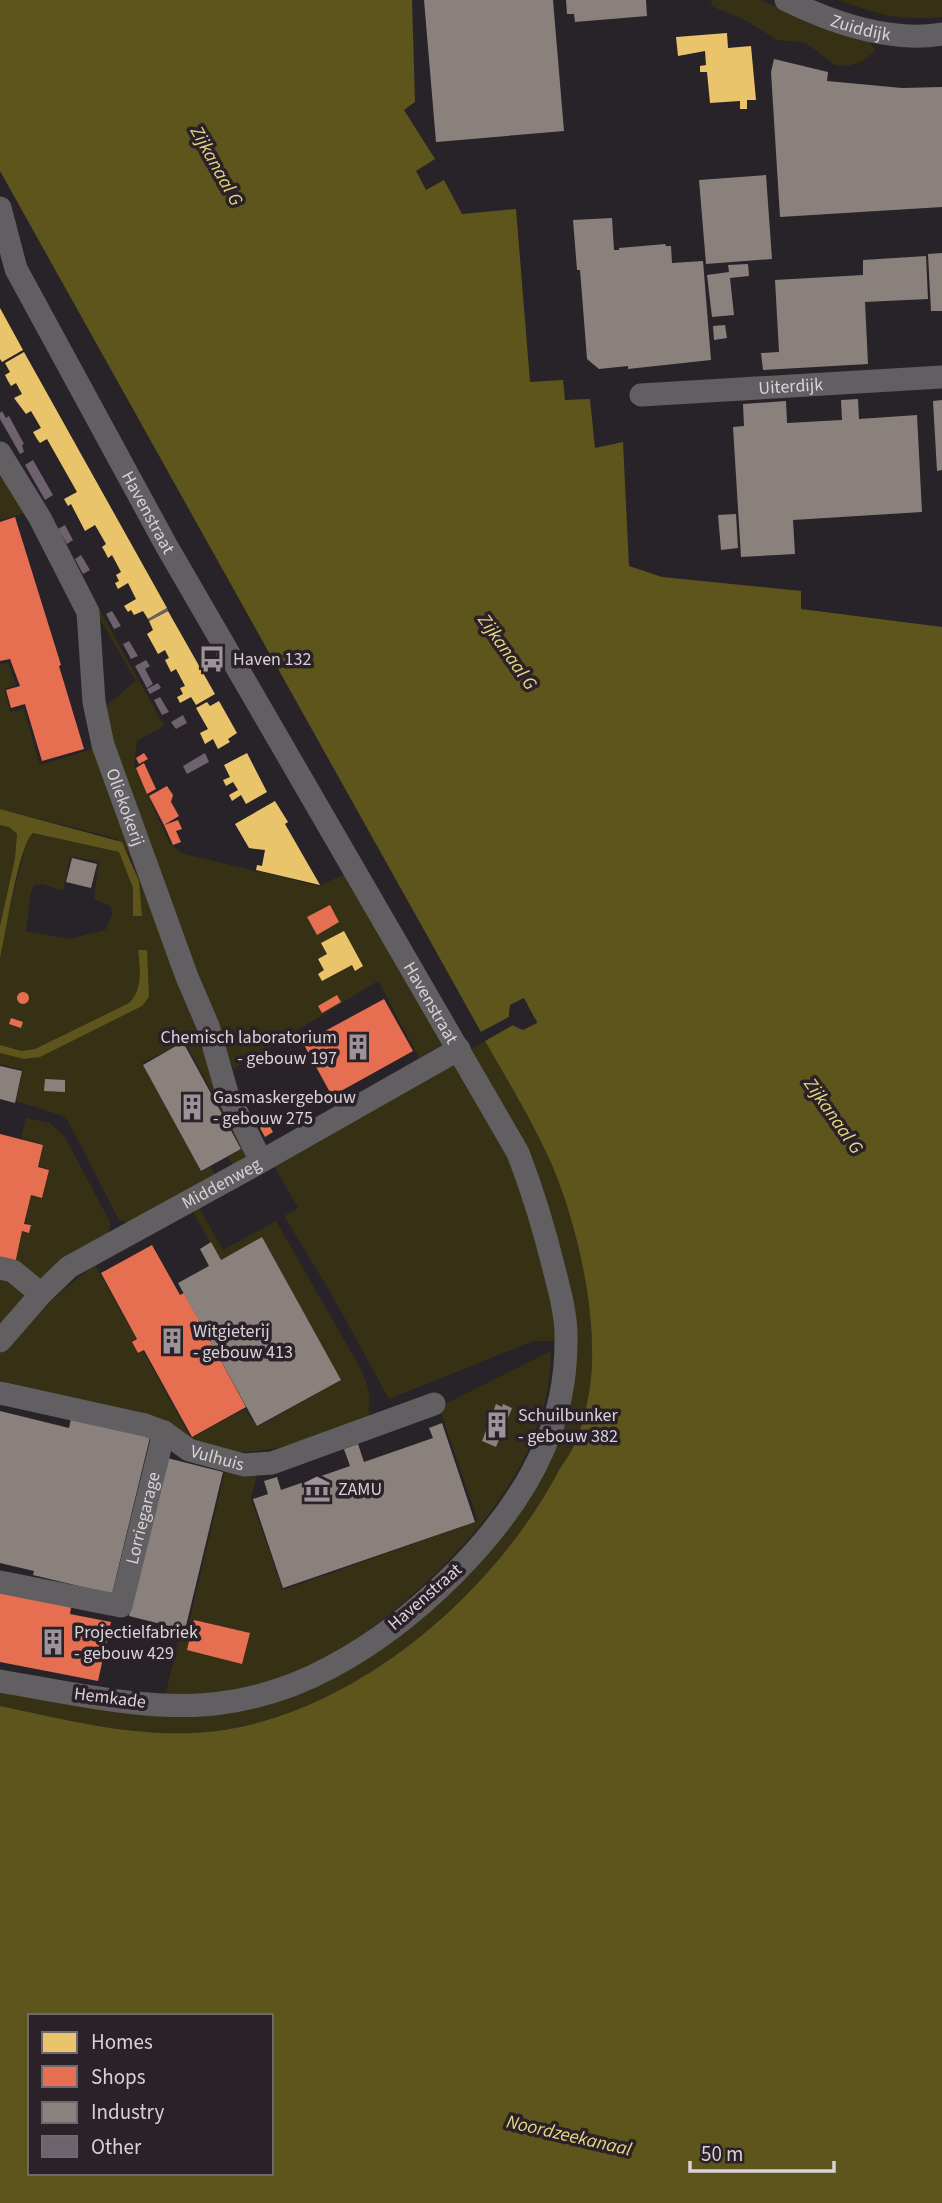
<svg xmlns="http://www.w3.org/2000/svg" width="942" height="2203" viewBox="0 0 942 2203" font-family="'Source Sans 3',sans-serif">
  <rect width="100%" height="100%" fill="#282328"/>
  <path fill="#363115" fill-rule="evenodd" d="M712,0H761L813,23L868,40L875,51L863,61L848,66L835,65L806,43L777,40L747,21L711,6Z
    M838,0H942V17C899,21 877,14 838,0Z
    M0,460L29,512L0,520Z
    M48,516L164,726L137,741L134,765L170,844L184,854L319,886L351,871L445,1043L419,1058L378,981L234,1069L207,1014L113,762L104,707L136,681L44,523Z
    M8,662L16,685L4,689L10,712L24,709L40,765L96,748L249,1147L245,1161L234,1167L228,1157L242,1149L185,1042L142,1063L201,1172L211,1166L216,1177L131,1223L119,1220L66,1117L16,1101L23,1070L0,1064V1053L31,1059L149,997V993L146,950H138C139,969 143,989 129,1003L35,1049L23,1051L0,1045V959L5,927L28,836L33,833L119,852L133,888V915L142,916C139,888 138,856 115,838L0,809V665ZM70,857L99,861L94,899L111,906L112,915L105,930L69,939L26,931L31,892L34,885L43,884L63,891Z
    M0,825L9,827L17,834L15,858L0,926Z
    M485,1041C508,1081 533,1122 552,1165C576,1222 594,1300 592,1363C591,1389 585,1421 574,1445C570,1455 562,1464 557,1474C492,1595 357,1712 217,1731C143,1740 72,1721 0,1706V1683L197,1711L391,1635L550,1445L565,1298L467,1051Z
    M458,1061L508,1148L543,1248L557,1341H533L389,1399L332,1295L286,1219V1215L298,1208L272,1162Z
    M26,1118L50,1123L65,1137L111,1224L107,1237L41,1284L14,1266L22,1232H30L31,1224L25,1223L31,1195L43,1198L49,1169L39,1166L43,1144L21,1138Z
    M198,1206L223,1250L276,1221L362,1371L369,1391V1419C335,1434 277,1452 240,1452C209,1453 173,1427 145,1419C97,1404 48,1393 0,1381V1354C29,1322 60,1290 95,1265L136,1338L132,1342L138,1354L143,1351L191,1438L245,1409L257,1427L341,1380L262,1237L220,1260L192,1210Z
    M0,1274L32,1294L0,1329Z
    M551,1351C551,1452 479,1538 406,1600C365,1635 322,1666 270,1683C237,1693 200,1695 165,1696L180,1634L186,1635L226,1467L257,1474L251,1499L283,1590L478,1521L439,1407Z"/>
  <path fill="#5d551b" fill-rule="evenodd" d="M0,0H412L415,102L404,110L435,159L416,171L426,190L444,180L462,214L516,209L530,382L563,380L565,400L590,399L595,448L623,442L629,566L662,577L801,591V609L942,627V2203H0V1706C72,1721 143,1740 217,1731C357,1712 492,1595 557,1474C562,1464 570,1455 574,1445C585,1421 591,1389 592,1363C594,1300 576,1222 552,1165C533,1122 508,1081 485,1041L513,1025L523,1030L537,1022L523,999L510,1005L509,1017L481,1032L0,171ZM30,2016H271V2173H30Z
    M0,809L122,842L139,881L142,916H133V888L119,852L33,833C19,843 5,937 0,959V926L15,858L17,834L9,827L0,825Z
    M138,950H147L149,997L142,1006L40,1057L24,1059L0,1053V1045L22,1051L35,1049L129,1003C143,989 140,969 138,950Z"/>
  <path fill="#282328" d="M524,998L537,1023L523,1030L512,1025L482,1042L483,1038L511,1021L523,1026L532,1021L522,1003L513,1008L511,1019L482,1035L478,1034L509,1017L510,1005Z"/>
  <path fill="#e9c46a" d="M727,33L728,48L751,46L756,100H747V109H740V101L710,103L707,72H700V66L706,65L705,51L678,56L676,37Z
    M0,308L23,350L2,362L0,359Z
    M24,352L167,608L148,619L143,611L134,615L131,610L128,612L124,606L136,599L128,583L118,589L115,583L119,581L116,575L121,572L112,555L108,558L105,552L102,547L106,544L95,525L85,531L71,504L68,506L64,499L77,492L47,439L40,443L37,439L33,432L41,428L31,411L26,414L14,398L22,394L16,383L11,386L8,381L5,375L10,372L5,363Z
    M168,611L215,694L196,705L191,697L180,703L177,697L183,694L180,688L185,686L176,669L171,672L165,660L169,658L165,650L158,654L147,634L153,630L149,621Z
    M219,701L237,733L228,739L230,742L218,749L213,739L205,744L200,733L208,729L196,708L207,702L210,706Z
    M247,753L267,792L246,804L241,795L232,801L229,795L238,790L233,782L226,786L223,780L230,777L224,765Z
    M275,801L288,822L285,824L320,885L256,870L257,865L262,866L265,850L249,848L235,824Z
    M344,931L363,966L355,971L352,965L322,981L318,974L324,970L318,959L327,954L321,943Z"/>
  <path fill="#e76f51" d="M15,517L61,665L59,666L84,749L42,761L25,704L11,708L6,690L20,686L10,659L0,661V522Z
    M144,753L148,759L139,764L136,758Z
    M144,763L156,789L147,794L136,768Z
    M167,786L173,795L171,802L179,816L164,825L149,796Z
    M178,820L182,829L176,831L181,842L173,845L164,825Z
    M330,905L339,922L317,935L307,917Z
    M17 998a6 6 0 1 1 12 0a6 6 0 1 1-12 0Z
    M337,995L341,1002L322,1013L318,1006Z
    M384,999L413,1051L332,1096L303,1043Z
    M11,1018L23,1022L21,1028L9,1024Z
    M268,1123L273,1132L265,1137L260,1128Z
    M0,1134L43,1145L38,1167L49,1170L42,1198L31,1195L24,1224L31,1225L29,1233L22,1231L15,1264L0,1260Z
    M152,1245L180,1295L184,1293L246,1407L192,1437L144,1350L138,1353L132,1342L137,1339L101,1273Z
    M0,1593L71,1607L70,1614L111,1622L98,1681L0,1662Z
    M194,1620L250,1633L242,1664L187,1650Z"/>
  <path fill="#8a817c" d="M424,0H553L564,131L436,142Z
    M566,0H646L647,16L575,22L574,14H567Z
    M774,59L828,72L827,81L902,88L942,87V207L780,217L771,72Z
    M766,175L772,259L706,264L699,180Z
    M612,218L614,250H619V248L665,244L666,246H671L672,263L703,261L711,360L628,369V366L599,369L587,359L580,270H577L573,220Z
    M942,253V311H931L928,254Z
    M926,256L928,299L865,302L868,364L763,370L761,353L779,352L775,280L863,275V260Z
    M748,264L749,276L730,278L734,315L712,317L707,275L729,272L728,265Z
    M725,325L727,338L714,340L713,326Z
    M858,399L859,419L917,415L922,512L793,520L795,554L741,557L733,427L744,426L743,404L786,401L787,423L842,420L841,400Z
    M942,400V470L937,471L933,401Z
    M736,514L738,548L721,550L718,515Z
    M72,858L97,864L91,888L66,882Z
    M183,1042L241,1149L201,1171L143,1065Z
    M0,1066L22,1071L15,1103L0,1099Z
    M45,1079L65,1080V1092L44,1091Z
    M262,1237L341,1380L257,1426L178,1283L209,1266L200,1249L211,1242L221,1260Z
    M496,1404L502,1407L503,1404L512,1408L496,1447L482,1441Z
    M0,1411L69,1428L72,1414L151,1433L112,1594L33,1575L34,1571L0,1563Z
    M442,1423L475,1522L283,1588L253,1499L268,1494L264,1481L277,1477L281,1490L350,1466L344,1449L358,1444L364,1462L433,1438L429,1428Z
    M167,1458L223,1472L185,1630L129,1616Z"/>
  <path fill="#6d626d" d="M2,411L6,418L9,416L24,444L22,445L24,452L20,454L0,419V413Z
    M33,460L53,495L45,500L25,465Z
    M65,525L73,540L67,544L58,529Z
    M81,555L90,570L83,574L75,559Z
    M167,608L168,611L149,621L148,619Z
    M112,611L121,626L114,629L106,614Z
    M129,641L138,656L131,659L123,644Z
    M146,660L150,666L145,669L153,684L147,688L135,666Z
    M158,683L161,688L150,694L147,689Z
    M160,697L169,712L162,715L154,700Z
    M183,715L187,723L176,729L171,722Z
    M205,753L209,762L187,774L183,766Z"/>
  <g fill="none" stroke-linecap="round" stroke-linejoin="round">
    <g stroke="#615f61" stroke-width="23">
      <path id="s1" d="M786,0C833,23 889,43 942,34"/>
      <path id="s2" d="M0,208L16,269L166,545L518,1153C533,1192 544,1228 554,1269C560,1292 567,1318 566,1342C566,1378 558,1417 543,1450C506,1535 412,1624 331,1667C298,1685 259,1698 221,1703C155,1713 66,1692 0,1681"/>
      <path id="s3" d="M641,395L942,377"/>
      <path id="s4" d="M0,453L40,518L88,612L94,702L103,745L187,977L208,1026L227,1093L261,1161"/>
      <path d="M0,1268L13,1271L41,1294"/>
      <path id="s5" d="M0,1341L41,1294L69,1267L253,1166L459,1049"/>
      <path id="s6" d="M0,1393L145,1425L164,1432L189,1450L244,1465L272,1463L434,1404"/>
      <path id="s7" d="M0,1582L121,1606L164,1432"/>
    </g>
  </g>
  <defs>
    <g id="bus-bare" transform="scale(2.1)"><path d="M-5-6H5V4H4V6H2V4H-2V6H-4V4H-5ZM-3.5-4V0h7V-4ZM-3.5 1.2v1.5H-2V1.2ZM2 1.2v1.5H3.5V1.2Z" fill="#9b959a" stroke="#2a2129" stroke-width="2.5" paint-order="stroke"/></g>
    <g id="building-bare" transform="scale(2.1)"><path d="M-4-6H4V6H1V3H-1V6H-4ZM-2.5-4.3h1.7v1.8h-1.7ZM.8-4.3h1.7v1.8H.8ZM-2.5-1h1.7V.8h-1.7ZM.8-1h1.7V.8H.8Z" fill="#9b959a" stroke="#2a2129" stroke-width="2.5" paint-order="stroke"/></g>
    <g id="museum-bare" transform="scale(2.1)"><path d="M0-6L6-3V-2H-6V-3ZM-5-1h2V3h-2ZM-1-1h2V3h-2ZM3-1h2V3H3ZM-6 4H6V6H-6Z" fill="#9b959a" stroke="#2a2129" stroke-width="2.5" paint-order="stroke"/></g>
  </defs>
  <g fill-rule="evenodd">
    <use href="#bus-bare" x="212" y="659"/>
    <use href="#building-bare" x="358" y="1047"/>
    <use href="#building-bare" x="192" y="1107"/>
    <use href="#building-bare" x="172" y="1341"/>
    <use href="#building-bare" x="497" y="1425"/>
    <use href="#museum-bare" x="317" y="1489"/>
    <use href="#building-bare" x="53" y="1642"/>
  </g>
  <g text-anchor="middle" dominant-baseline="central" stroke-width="7" stroke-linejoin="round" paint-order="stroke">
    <g font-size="18" fill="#d9d2d8" stroke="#2a2129">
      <text stroke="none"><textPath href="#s1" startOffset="80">Zuiddijk</textPath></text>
      <text stroke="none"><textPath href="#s3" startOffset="150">Uiterdijk</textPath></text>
      <text stroke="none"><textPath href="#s2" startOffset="340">Havenstraat</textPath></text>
      <text stroke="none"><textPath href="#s4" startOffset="382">Oliekokerij</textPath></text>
      <text stroke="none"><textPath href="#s2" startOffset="906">Havenstraat</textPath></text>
      <text stroke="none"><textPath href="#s5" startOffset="275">Middenweg</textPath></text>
      <text stroke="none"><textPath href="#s6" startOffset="229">Vulhuis</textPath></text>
      <text stroke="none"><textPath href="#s7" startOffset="214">Lorriegarage</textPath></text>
      <text transform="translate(425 1597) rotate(-41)">Havenstraat</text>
      <text transform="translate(110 1698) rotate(7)">Hemkade</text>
    </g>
    <g font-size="18" fill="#d9d2d8" stroke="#2a2129" text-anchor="start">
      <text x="233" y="659">Haven 132</text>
      <text x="337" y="1037" text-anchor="end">Chemisch laboratorium<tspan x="337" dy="21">- gebouw 197</tspan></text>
      <text x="213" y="1097">Gasmaskergebouw<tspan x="213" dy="21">- gebouw 275</tspan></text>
      <text x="193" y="1331">Witgieterij<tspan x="193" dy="21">- gebouw 413</tspan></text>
      <text x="518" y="1415">Schuilbunker<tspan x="518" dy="21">- gebouw 382</tspan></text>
      <text x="338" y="1489">ZAMU</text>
      <text x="74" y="1632">Projectielfabriek<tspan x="74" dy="21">- gebouw 429</tspan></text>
    </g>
    <g font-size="19" font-style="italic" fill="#e5d87e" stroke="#2a2129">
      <text transform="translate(216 166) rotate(61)">Zijkanaal G</text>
      <text transform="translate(507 652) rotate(55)">Zijkanaal G</text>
      <text transform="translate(833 1116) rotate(55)">Zijkanaal G</text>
      <text transform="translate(569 2136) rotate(13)">Noordzeekanaal</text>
    </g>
  </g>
  <rect x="28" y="2014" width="245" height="161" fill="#2a2129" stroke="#70686f" stroke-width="2"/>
  <rect x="42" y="2032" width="35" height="21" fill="#e9c46a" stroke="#70686f" stroke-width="2"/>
  <text x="91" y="2049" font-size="21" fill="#d9d2d8">Homes</text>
  <rect x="42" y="2066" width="35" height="21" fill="#e76f51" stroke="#70686f" stroke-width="2"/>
  <text x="91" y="2084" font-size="21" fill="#d9d2d8">Shops</text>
  <rect x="42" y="2102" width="35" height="21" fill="#8a817c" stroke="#70686f" stroke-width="2"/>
  <text x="91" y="2119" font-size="21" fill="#d9d2d8">Industry</text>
  <rect x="42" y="2136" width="35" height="21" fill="#6d626d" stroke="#70686f" stroke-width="2"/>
  <text x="91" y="2154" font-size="21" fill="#d9d2d8">Other</text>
  <path d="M690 2161v10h144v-10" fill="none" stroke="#d9d2d8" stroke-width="3.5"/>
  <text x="701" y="2161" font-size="21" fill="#d9d2d8" stroke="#2a2129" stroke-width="5" paint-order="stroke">50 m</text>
</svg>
